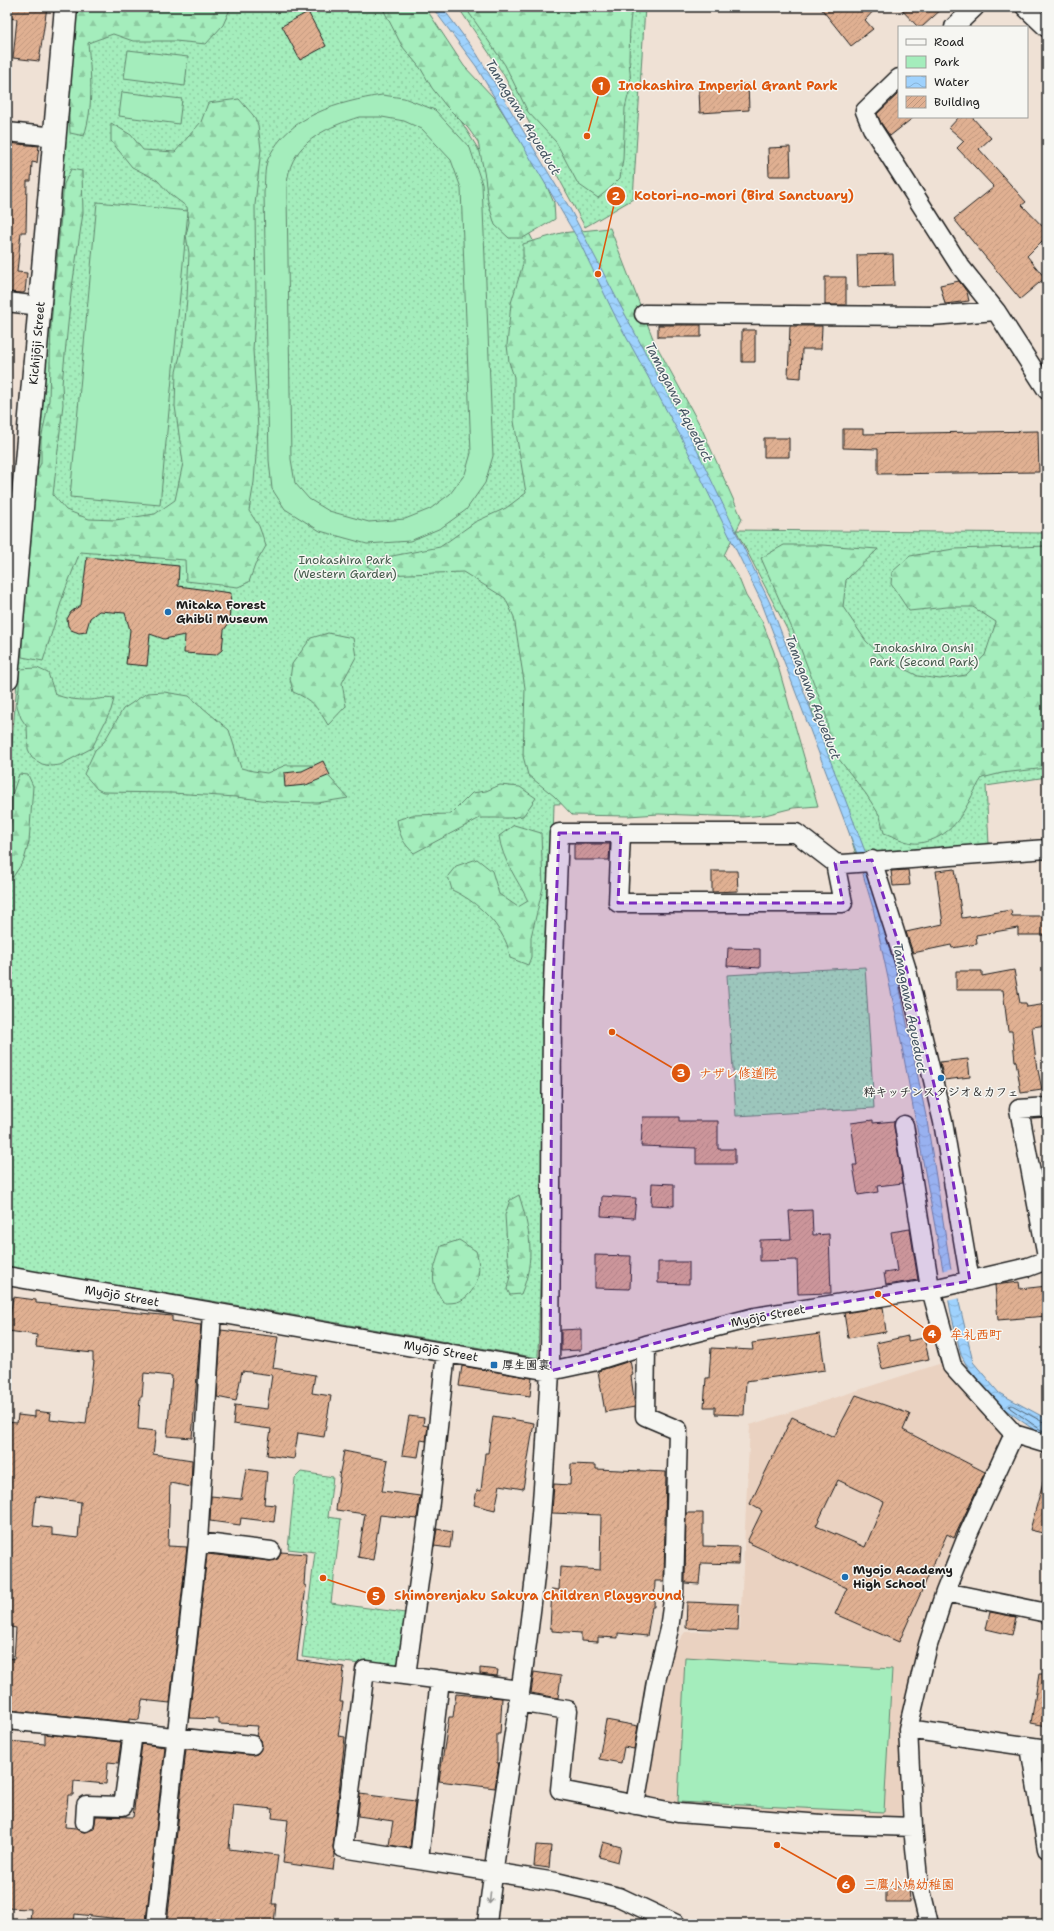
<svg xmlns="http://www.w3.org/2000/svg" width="1054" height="1931" viewBox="0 0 1054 1931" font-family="'Shantell Sans','Klee One',sans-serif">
  <defs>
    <pattern id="green-dots" width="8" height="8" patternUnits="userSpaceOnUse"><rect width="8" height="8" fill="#a4edbc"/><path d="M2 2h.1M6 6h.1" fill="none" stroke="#8dcba1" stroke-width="1.8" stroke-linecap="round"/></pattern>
    <pattern id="forest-firs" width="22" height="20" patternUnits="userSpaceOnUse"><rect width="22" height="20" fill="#a4edbc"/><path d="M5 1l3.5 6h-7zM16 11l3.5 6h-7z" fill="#8dcba1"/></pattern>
    <pattern id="water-waves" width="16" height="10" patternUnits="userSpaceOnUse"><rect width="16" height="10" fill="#9fd2fd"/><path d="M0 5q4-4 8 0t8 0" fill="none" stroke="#88b4d8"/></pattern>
    <pattern id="building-hatch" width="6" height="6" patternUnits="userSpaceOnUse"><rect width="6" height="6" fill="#e0b092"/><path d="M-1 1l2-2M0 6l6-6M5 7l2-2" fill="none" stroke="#c0977d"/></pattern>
  </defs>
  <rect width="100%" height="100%" fill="#efe1d5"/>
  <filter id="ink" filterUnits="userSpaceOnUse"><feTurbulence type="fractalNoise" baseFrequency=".025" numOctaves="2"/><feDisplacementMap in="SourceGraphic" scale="8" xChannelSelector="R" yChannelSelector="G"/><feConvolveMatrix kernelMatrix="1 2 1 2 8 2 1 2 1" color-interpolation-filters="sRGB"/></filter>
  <g filter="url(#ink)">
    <path fill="#ead2c1" d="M945,1362L1004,1435L901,1729V1820H880L643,1803L667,1657L685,1632L740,1630L750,1425Z"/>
    <path fill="url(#green-dots)" stroke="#60846c" d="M66,7H391L526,227L740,641L788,798L554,804L538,1358L212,1301L7,1268V805L29,534Z
      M458,7H645L633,199L585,227L502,72Z
      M736,530L1047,533V777L986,786L989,845L857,858L789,633Z
      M865,967L874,1108L736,1116L727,975Z
      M301,1472L333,1477L328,1517L341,1519L331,1603L405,1613L400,1658L394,1668L302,1657L315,1552L288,1549L295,1478Z"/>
    <path fill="url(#forest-firs)" stroke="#60846c" d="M75,7H231L223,25L206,44L175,41H133L113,34L88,43C91,74 94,106 84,136L70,133C66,91 72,49 75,7Z
      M382,7H425L464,66L493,97L542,175L554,203L555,219L523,238H509L495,225L488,202L485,177L478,142L468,128L446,106L432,88L421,69L402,46Z
      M465,7H632L630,23L629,60L631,84L625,108L623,159L620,178L608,190L598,198L578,184L556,142L528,112L505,65Z
      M239,99L253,115L258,125L261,149L255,205L256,300L253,350L258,428L254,482L249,511L259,526L266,546L255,565L249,582L238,587L186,581L185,560L80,552L64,593L43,661L22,657V596L35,476L41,463V440L49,400L51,325L64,184L71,169L82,171L83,213L71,294L62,384L63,404L53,495L66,510L89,519L115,520L155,514L175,500L183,463L175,406L176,372L183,343L187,298L189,253L186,235L189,222L187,207L170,194L157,180L132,167L111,141V123L131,135L143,150L175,152L201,122L208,103Z
      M610,228L654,341L701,427L742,519L724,555L738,576L746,596L762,621L774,652L818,806L793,808L765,815L742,817L659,814L628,816L572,815L554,796L528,775L523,756L525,688L514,617L505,598L463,572L382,575L367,566L376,559L440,547L475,522L506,508L526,493L514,421V377L509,362L507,345L511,303L523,264V244L561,233Z
      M784,545H822L878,549L846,580L843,607L866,641L885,659L918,676L940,679L966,675L985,655L996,622L973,607H947L909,611L891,584L892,572L910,556L954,549L1047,546V768L1002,773L982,778C967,801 962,827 934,839C928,841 920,844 913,843C904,842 893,836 884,833L880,816L866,794L831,749L826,715L798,642L761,558Z
      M328,633L353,638L356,657L342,683L346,706L328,725C318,708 311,699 293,692L290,679L292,664L311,638Z
      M37,668L48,673L55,694C65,699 76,700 88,700C97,700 104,697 114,699L111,710L92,748L60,765L51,766L42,764L32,758L28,749L27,727L21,718L17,706L19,688V669Z
      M164,692L189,696L229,730L241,768L253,771L267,773L286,765H313L324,771L348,798L317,803L279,802L236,797L172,793L103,792L97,789L84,774L95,750L104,742L123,709L147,693Z
      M19,774L28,775L33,786L29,842L24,860L13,877L7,876V835L11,822L12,795Z
      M500,785L520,787L536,798L523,816L510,818H480L414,853C403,844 399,834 397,820L412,815L451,814L472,793L486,791Z
      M514,825L541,833L543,887L531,937V957L528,965L510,958C509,953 508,945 505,940C494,918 474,900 452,890L448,876L456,866L477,859L492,871L499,894L518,907L528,901C518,880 502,860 499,836Z
      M519,1195C530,1230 536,1259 521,1294L510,1295L507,1289L510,1276L508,1260L505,1215L510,1200Z
      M459,1240L476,1251C482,1269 479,1291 460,1301C456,1303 448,1303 444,1303C427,1279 434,1271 441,1246Z"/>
    <path fill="#a4edbc" stroke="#60846c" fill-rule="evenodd" d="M128,50L188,57L185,86L124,78Z
      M122,92L182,99L179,124L119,116Z
      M382,95L404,98L435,110L470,148L482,184L493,456L485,483L466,510L441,528L410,541L367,544L320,531L285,509L272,489L269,460L264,193C265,183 264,168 268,159C288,115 339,102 382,95ZM359,117H382L404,121L422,129L451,160L461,188L471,453L465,474L450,494L430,509L405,519L369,522L329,511L309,499L295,483L291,459L287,194C287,187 287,179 289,172C297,140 330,126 359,117Z
      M97,202L188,211L160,505L70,497Z
      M685,1657L892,1669L884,1812L678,1802Z"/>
    <path fill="url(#water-waves)" stroke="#6b89a3" d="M432,7H442L477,54L569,207L618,301L696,448L770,603L865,851L884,912L927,1121L950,1264L973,1362L999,1393L1047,1419V1435L1040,1434L996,1403L967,1366L961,1355L951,1313L897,1020L873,908L856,851L761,601L680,435L617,320L579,241L476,66Z"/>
    <path fill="#efe1d5" d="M953,1268L960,1298L946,1301L941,1271Z"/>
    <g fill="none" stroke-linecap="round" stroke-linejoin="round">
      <path stroke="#506576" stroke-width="1" d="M1047,1423L1041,1421L1012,1405L1009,1406L1010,1408L1041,1430L1047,1431"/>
    </g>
    <path fill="url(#building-hatch)" stroke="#1c1c1c" fill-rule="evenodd" d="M7,7H47L39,61L13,58L17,19L7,18Z
      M820,7H877L865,20L873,29L851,46Z
      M899,7H944L922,27H918Z
      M308,12L326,46L300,60L282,26Z
      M748,84L749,110L700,113L699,90L725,89V85Z
      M899,93V117H914L890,136L881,123L877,114Z
      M959,117H972L991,138L979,149L1026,202L1022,205L1047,231V236L1027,256L1045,278L1020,299L954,219L994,187L957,148L964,141L949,128Z
      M7,143L39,146L37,163L32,162L31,181H27L26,232H21L17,272L27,273L25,292L23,293L7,292Z
      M790,147L791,176H769L768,148Z
      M893,254L894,286L858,287L857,255Z
      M825,277H846V305H825Z
      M959,281L967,292L969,301L945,304L940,285Z
      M658,325H701V337H658Z
      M790,326H822L821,349H802L801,378L788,377Z
      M742,330H755V362H742Z
      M843,429H863V434L1038,431L1039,472L878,474V449L843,448Z
      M764,438H789V457H764Z
      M87,557L179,566L178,586L231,593L229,623L224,630L222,650L216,655L184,653L185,635L164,639L150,634L147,666L126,664L130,630L125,613L99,611L90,618L86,632L79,633L71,630L68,626L67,619L71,612L81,605Z
      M323,761L330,775L306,785L285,787L284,773L302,771Z
      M574,844H610L609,860H574Z
      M955,869L962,918L1011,910L1012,916H1047V935H1018V928L976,935L977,944L952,948L951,945L913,953L906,932L943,924L936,871Z
      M908,870L910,885L893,886L891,871Z
      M712,871H737L738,891L712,892Z
      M728,948L760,949V968L727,966Z
      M1014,970L1020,1003H1026L1027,1007L1047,1004V1025L1032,1027L1037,1070H1038L1042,1090L1021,1093L1016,1061H1015L1012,1031H1008L1003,990H956V971H982V976Z
      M968,1059L970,1077L944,1080L940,1062Z
      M643,1117H679V1121H718V1149H735V1164H696V1148L641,1146Z
      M873,1120V1123L894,1121V1127L903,1183L877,1186L878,1192L858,1195L853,1165H857L851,1123Z
      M652,1183L674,1184V1206L651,1205Z
      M602,1196L636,1198L634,1218L601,1216Z
      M812,1210L813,1235L829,1234L831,1293L798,1294L797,1260L760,1261V1240L791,1239L789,1211Z
      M910,1229L918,1280L886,1285L884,1273L897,1271L891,1232Z
      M595,1255L631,1256L630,1289L595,1288Z
      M658,1262H689V1284L658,1283Z
      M1019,1282L1020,1289L1047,1286V1316L998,1320L995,1285Z
      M13,1297L36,1300V1303L172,1316V1321L201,1325L192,1438L167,1436L172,1376L144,1373L142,1397H140L138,1429L156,1431L153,1454L192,1460L191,1487L170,1483L168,1546L187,1547L170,1703L142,1700L139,1720L129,1719V1722L7,1710V1658L14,1659L16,1628L11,1627V1624H7V1422L17,1423L18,1415L35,1417V1411L51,1413L50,1420L86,1424L94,1361H93V1353L36,1347L37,1335L8,1331ZM36,1496L81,1502L78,1538L52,1535V1528L33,1526Z
      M883,1307L886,1332L848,1338L844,1313Z
      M581,1329V1350L561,1351V1330Z
      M221,1330L278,1337L273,1368L315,1375L312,1393L331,1396L324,1437L298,1433L294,1459L267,1455L271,1429L233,1424L235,1405L267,1409L272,1375L242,1371L236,1401L217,1397Z
      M820,1334L825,1370L746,1381L744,1415L715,1414V1407H704L706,1378H709L711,1348L753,1350L752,1343Z
      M908,1336V1341L924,1338L929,1359L882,1369L876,1343Z
      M630,1361L633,1375L631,1376L635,1407L605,1412L598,1371Z
      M462,1366L532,1378L530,1396L459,1386Z
      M856,1395L910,1414L903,1430L985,1472L954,1538L947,1534L899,1642L835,1614L847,1588L747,1542L762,1511L750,1504L792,1417L834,1437ZM838,1480L884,1502L865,1547L816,1526Z
      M409,1416L424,1418L423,1425L428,1426L426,1441L421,1440L418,1457L402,1455Z
      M493,1416L534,1423L523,1489L500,1485L495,1510L474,1505L477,1490L481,1491L485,1453H488Z
      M344,1451L388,1460L382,1491L420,1496L417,1519L380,1515L373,1560L358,1557L365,1514L336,1510L340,1477H339Z
      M571,1464L596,1465V1469L666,1472L664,1581H655L654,1607H652L647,1636L618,1633V1638L598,1637V1642L581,1641V1633L552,1631V1628H550L552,1589L559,1590L560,1567L600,1570L601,1515L552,1513L554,1484L570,1485Z
      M246,1469L267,1472L264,1504L276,1505L274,1522L241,1518L240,1525L210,1521L211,1496L241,1499Z
      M1043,1482L1047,1483V1534L1030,1530Z
      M686,1513H703V1546L739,1547L738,1564L701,1563L699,1584L685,1583Z
      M437,1529L452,1532L450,1548L434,1546Z
      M281,1552L306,1554L304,1585L306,1586L297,1660L344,1667L340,1702H343L338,1736L345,1737L333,1847L335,1855L333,1870L283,1863L288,1820L272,1818L273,1809L233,1805L229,1849L278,1855L272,1904H276L274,1924H167L186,1749L251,1755L257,1754L262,1746L261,1740L256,1736L258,1726L219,1724V1719L189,1718L207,1554L270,1561L278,1559Z
      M687,1602L739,1604L738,1630L686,1628Z
      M990,1612L1016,1617L1012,1635L986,1629Z
      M480,1668L498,1670L497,1676L480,1674Z
      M534,1672L561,1676L558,1698L531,1693Z
      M1039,1674H1047V1726L1031,1723Z
      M456,1694L502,1698L500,1734H497V1763H499L495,1788L439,1781L449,1717H453Z
      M606,1720L638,1726L634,1749L624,1747L621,1763L599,1759Z
      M45,1734L121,1742L118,1763L108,1762L106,1784L74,1781L73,1795H68L65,1827L76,1828L84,1832L94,1829L96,1816L133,1817L142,1744L165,1747L146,1922L75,1914L74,1924H30L31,1909L7,1908L8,1741L45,1744Z
      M360,1794L415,1801L410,1848L389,1845L393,1821L358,1816Z
      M603,1842L621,1847L618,1862L599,1857Z
      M536,1845L551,1846L549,1868L534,1866Z
      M886,1887H909L910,1902H886Z"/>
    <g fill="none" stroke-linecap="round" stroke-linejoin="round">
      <g stroke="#1c1c1c" stroke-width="21">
        <path id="minor" d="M1025,7L1047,28
          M954,27L975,7
          M899,78L865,111L872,128L960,266L996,311L1047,390
          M7,132L56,137
          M7,302L40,306
          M644,314L931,316L996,311
          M621,833L618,903H843L835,863
          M872,860L906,967L943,1122L970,1281
          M1047,1107L1019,1109L1047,1257
          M904,1125L929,1282L952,1366L1014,1434L1047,1444
          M7,1276L550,1371L592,1362L646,1345L755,1317L942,1287L1028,1267L1047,1260
          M198,1542L271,1551
          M945,1592L1047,1613
          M406,1675L430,1502L446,1352
          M520,1690L365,1670L343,1848L556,1882L619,1897L676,1924
          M518,1702L568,1710L560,1790L678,1813L822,1824L913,1827
          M7,1720L252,1745
          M908,1729L1047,1749
          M1030,1747L1047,1849
          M635,1805L656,1681L669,1629L674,1593L678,1430L645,1416L646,1345
          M85,1822L86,1805L123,1806L133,1733
          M419,1859L440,1680
          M156,1924L198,1542L212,1312
          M487,1924C499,1814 521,1705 533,1594C542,1520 546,1445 550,1371L552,1009L559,833H796L835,863L843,864L1047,849
          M929,1924L918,1878L913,1827L908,1729L928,1645L945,1592L968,1534L1014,1434"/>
      </g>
      <g stroke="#1c1c1c" stroke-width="25">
        <path id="secondary" d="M7,678L66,7"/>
      </g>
      <use href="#minor" stroke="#f6f6f2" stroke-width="18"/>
      <use href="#secondary" stroke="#f6f6f2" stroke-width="22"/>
    </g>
    <defs><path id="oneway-shaft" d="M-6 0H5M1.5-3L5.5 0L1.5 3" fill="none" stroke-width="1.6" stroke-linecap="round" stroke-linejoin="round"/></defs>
    <use stroke="#949492" href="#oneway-shaft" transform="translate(490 1898) rotate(96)"/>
  </g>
  <path fill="#7b2cbf" fill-opacity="0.2" stroke="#7b2cbf" stroke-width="3" stroke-dasharray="8 5" stroke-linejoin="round" d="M559,833H621L618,903H843L835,863L872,860L906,967L943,1122L970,1281L755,1317L550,1371L552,1009Z"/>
  <g fill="#1f6fb2" stroke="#f6f6f2" stroke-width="1.5">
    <circle cx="168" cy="612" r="4"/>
    <circle cx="941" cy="1078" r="4"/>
    <rect x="490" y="1361" width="8" height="8" rx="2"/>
    <circle cx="845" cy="1577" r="4"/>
  </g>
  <g text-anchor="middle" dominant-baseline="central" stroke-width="3" stroke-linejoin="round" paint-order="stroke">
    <g font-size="12" fill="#1c1c1c" stroke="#f6f6f2">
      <text transform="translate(37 343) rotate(-85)">Kichijōji Street</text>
      <text transform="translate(122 1296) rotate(10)">Myōjō Street</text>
      <text transform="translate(768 1316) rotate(-11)">Myōjō Street</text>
      <text transform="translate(441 1351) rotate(10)">Myōjō Street</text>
    </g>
    <g font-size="12" fill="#455b4c" stroke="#f6f6f2">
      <text x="345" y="560">Inokashira Park<tspan x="345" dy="14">(Western Garden)</tspan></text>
      <text x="924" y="648">Inokashira Onshi<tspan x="924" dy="14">Park (Second Park)</tspan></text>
    </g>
    <g font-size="12" font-weight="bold" fill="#1c1c1c" stroke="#f6f6f2" text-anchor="start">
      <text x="176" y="605">Mitaka Forest<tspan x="176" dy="14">Ghibli Museum</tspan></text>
      <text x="941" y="1092" text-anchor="middle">粋キッチンスタジオ＆カフェ</text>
      <text x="502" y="1365">厚生園裏</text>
      <text x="853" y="1570">Myojo Academy<tspan x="853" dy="14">High School</tspan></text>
    </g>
    <g font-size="13" font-style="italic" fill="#435360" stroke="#f6f6f2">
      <text transform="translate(523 117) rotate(59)">Tamagawa Aqueduct</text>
      <text transform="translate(679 402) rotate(63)">Tamagawa Aqueduct</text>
      <text transform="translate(813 697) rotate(69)">Tamagawa Aqueduct</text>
      <text transform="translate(910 1008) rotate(79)">Tamagawa Aqueduct</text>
    </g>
  </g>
  <path fill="none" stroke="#de560d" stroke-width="1.5" d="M587 136L601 86M598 274L616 196M612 1032L681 1073M878 1294L932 1334M323 1578L376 1596M777 1845L846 1884"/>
  <g fill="#de560d" stroke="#f6f6f2" stroke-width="1.5">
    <circle cx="587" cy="136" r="4"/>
    <circle cx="598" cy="274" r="4"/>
    <circle cx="612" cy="1032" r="4"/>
    <circle cx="878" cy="1294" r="4"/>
    <circle cx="323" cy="1578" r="4"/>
    <circle cx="777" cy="1845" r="4"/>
    <circle cx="601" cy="86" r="10"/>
    <circle cx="616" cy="196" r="10"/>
    <circle cx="681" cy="1073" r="10"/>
    <circle cx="932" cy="1334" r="10"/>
    <circle cx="376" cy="1596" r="10"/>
    <circle cx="846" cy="1884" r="10"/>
  </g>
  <g font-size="12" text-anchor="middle" font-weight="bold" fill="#fff">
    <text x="601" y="90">1</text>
    <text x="616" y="200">2</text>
    <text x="681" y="1077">3</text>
    <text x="932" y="1338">4</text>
    <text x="376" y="1600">5</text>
    <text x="846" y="1889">6</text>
  </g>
  <g font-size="13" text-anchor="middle" font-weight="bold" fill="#de560d" stroke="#f6f6f2" stroke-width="3" stroke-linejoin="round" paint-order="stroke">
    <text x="728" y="90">Inokashira Imperial Grant Park</text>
    <text x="744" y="200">Kotori-no-mori (Bird Sanctuary)</text>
    <text x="738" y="1078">ナザレ修道院</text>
    <text x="976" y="1339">牟礼西町</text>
    <text x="538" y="1600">Shimorenjaku Sakura Children Playground</text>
    <text x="909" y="1889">三鷹小鳩幼稚園</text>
  </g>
  <rect width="1054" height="1931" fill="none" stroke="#f6f6f2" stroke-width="24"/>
  <rect x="12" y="12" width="1030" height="1907" fill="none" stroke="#1c1c1c" stroke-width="1.5" filter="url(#ink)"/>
  <rect x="898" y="26" width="130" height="92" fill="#f6f6f2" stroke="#9f9f9c"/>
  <rect x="906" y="39" width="20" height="6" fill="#f6f6f2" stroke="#9f9f9c"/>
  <text x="934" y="46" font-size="12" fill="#1c1c1c">Road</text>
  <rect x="906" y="56" width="20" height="12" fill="#a4edbc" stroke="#9f9f9c"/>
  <text x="934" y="66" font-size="12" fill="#1c1c1c">Park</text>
  <rect x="906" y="76" width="20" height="12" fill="url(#water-waves)" stroke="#9f9f9c"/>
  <text x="934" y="86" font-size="12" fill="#1c1c1c">Water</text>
  <rect x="906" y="96" width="20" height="12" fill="url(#building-hatch)" stroke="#9f9f9c"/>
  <text x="934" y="106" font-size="12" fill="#1c1c1c">Building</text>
</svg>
